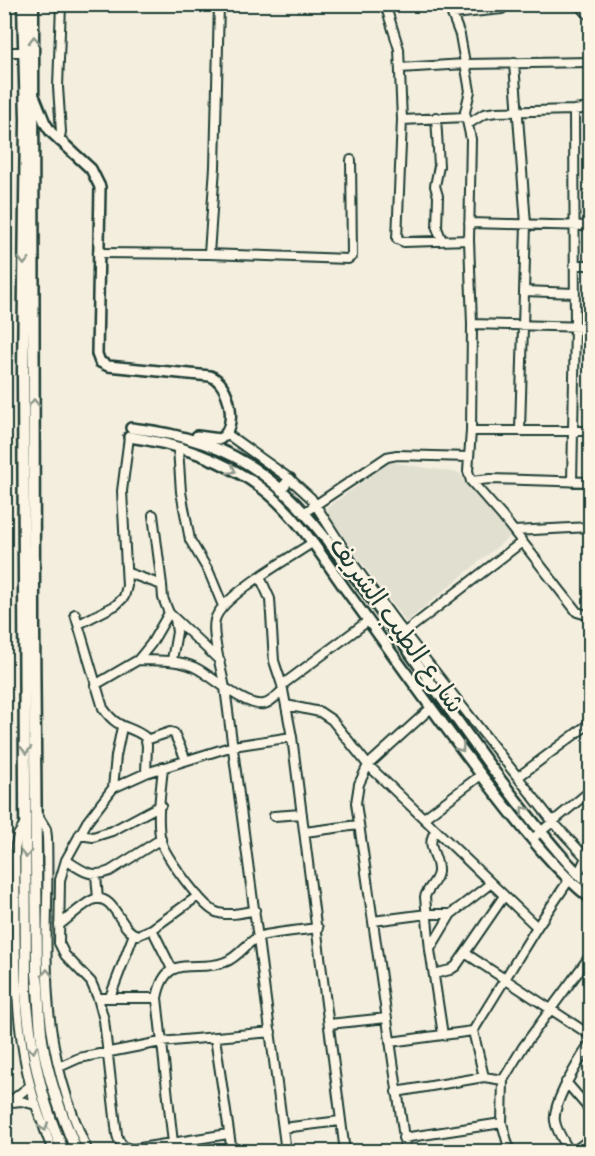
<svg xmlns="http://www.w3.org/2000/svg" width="595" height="1156" viewBox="0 0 595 1156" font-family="Caveat,'Playpen Sans Arabic',sans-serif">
  <rect width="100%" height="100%" fill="#f3eede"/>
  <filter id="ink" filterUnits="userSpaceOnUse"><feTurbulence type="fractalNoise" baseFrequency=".0167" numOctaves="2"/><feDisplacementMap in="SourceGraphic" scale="12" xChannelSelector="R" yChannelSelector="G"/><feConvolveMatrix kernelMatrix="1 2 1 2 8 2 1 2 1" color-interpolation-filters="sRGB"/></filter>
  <g filter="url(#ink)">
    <path fill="#e1dfd0" d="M390,462L459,473L510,536L406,622L323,511Z"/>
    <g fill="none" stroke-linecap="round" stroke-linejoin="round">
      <g stroke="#1f3d34" stroke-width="12">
        <path id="minor" d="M385,4L399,49L402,120L397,239L404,242L469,240
          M448,4L460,35L470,91L465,112L471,139L469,240L472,324L471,431L468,471L471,481L490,479L590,482
          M578,4L590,16
          M453,14L502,9
          M4,52H24
          M514,63L526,224L520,430
          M400,68L465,64L590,62
          M436,117L439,166L435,186L438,196L437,228L442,241
          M402,120L465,117
          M468,124L484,114L496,112L574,110L590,108
          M59,141L61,132L58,87L61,4
          M469,223L590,226
          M98,253L209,254L348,259L352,256L351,160
          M209,254L215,167L219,4
          M574,265H590
          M525,291L574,293
          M472,324L590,327
          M471,431H590
          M227,434L290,479L311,498L354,565L395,621L553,822L590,862
          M178,448L181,492L190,540L209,572L223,606
          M471,481L502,516L577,612L590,616
          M572,482L575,327L574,110
          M305,512L387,457L397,455L469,457
          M153,515L162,585
          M514,531L590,527
          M128,573L162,585L163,598L169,613L220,661
          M260,577L270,599L274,661L282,685L292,737L345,1152
          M75,614L103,708C119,731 128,724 145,737L147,745L146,773
          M79,624L116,605L124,597L127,586L122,491L129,437
          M405,632L522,542
          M138,660C157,661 177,659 194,667C211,674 244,708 264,704C271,703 278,694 283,690
          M172,660L177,632L175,619
          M95,685L138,660L151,644L169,613
          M282,685L368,621
          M286,705L320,712L332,720L368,765L537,927
          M146,740L170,732L174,733L186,760
          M163,767C161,791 156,818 161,841C165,856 200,903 214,911C225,917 242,913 255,910
          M518,777L590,723
          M113,788L116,756L122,727
          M37,814L46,829L47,837C49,890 44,944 48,997C51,1051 66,1103 88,1152
          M274,816L302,814
          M424,818L481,775
          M25,824L18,835L15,850C17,939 9,1031 40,1117C45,1129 48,1141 54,1152
          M436,830C424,847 439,854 438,872C437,882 427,888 425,897L430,950L443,1035
          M305,832L358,825
          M79,835L93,837L112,831L161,805
          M532,839L590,791
          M66,860C81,870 92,879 110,871L161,839
          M578,874L586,858L590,855
          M96,875L98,899
          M373,921L427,914H451L490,884
          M59,925C68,919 85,902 95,899C116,895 120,932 138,935L152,929L198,896
          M152,929L172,969
          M430,949L451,914
          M465,953L590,1035
          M434,974L450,970L456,966L504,896
          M110,997L134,934
          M98,998H157
          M329,1024L387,1018
          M473,1031L484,1077
          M215,1038L232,1152
          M390,1042L473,1031L537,927L569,880
          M59,1067L79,1058L161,1042L271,1032
          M566,1082L590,1110
          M396,1092L484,1077L503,1080
          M12,1100L30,1086
          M4,1103L21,1101L36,1105
          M283,1128L340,1121
          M228,1134L134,1149C125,1149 119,1144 117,1135L104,1020L98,998L91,982L65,955L59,943L60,880L66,860L87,822L113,788L146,773L233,746L292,737
          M403,1138L502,1123
          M174,1152L157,998C166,950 195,974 225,962C239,957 246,943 258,937C268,933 305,930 318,928
          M286,1152L225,688C222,672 211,634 215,620C220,597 291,557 312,543
          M406,1152L356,803L359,784L368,765L431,708
          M510,1152L502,1123L503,1080L523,1047L590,956
          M570,1152C565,1143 556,1131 555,1121C552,1102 580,1060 590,1043
          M573,1152L590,1139"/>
      </g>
      <g stroke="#1f3d34" stroke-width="14">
        <path id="major" d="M35,98L45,123L51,132L91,169L100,187L97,354L100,362L108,366L210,376C230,382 239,428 220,439L197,436
          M131,428C177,433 224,445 262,474C303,504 331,546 362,586C418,661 468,741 527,814C547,839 567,864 590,885
          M129,437C176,443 225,460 263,489C297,515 321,555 346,590C396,658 444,728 496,794C525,831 554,869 590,898
          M281,489L290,479"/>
      </g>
      <g stroke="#1f3d34" stroke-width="15">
        <path id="highway" d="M23,4L26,119L23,372L26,991C30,1046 40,1101 64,1152
          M33,4L34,627L37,974C39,996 39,1018 42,1040C48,1079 62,1116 77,1152"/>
      </g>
      <use href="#minor" stroke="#fcf5e5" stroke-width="8"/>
      <use href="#major" stroke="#fcf5e5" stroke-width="9"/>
      <use href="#highway" stroke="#fcf5e5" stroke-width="10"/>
    </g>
    <defs><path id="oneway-chevron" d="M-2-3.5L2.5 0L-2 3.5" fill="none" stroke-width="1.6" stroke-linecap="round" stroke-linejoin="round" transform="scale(1.5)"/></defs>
    <g stroke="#8e998c">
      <use href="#oneway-chevron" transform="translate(34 40) rotate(-91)"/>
      <use href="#oneway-chevron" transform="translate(24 261) rotate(91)"/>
      <use href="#oneway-chevron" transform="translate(34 403) rotate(-90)"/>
      <use href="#oneway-chevron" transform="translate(232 470) rotate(29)"/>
      <use href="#oneway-chevron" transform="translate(461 748) rotate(53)"/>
      <use href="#oneway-chevron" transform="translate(26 750) rotate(90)"/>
      <use href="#oneway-chevron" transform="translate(524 810) rotate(-129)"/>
      <use href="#oneway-chevron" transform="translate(26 854) rotate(90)"/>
      <use href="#oneway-chevron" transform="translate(47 973) rotate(-91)"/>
      <use href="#oneway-chevron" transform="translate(33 1049) rotate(80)"/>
      <use href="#oneway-chevron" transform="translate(44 1127) rotate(70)"/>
    </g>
  </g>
  <g text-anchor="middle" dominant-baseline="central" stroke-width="5" stroke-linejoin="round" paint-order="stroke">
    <g font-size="26" fill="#1f3d34" stroke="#fcf5e5">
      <text transform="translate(397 625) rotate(54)">شارع الطيب الشريف</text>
    </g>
  </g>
  <rect width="595" height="1156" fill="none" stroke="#fcf5e5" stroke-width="24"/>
  <rect x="12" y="12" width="571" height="1132" fill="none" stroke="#1f3d34" stroke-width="2" filter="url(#ink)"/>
</svg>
